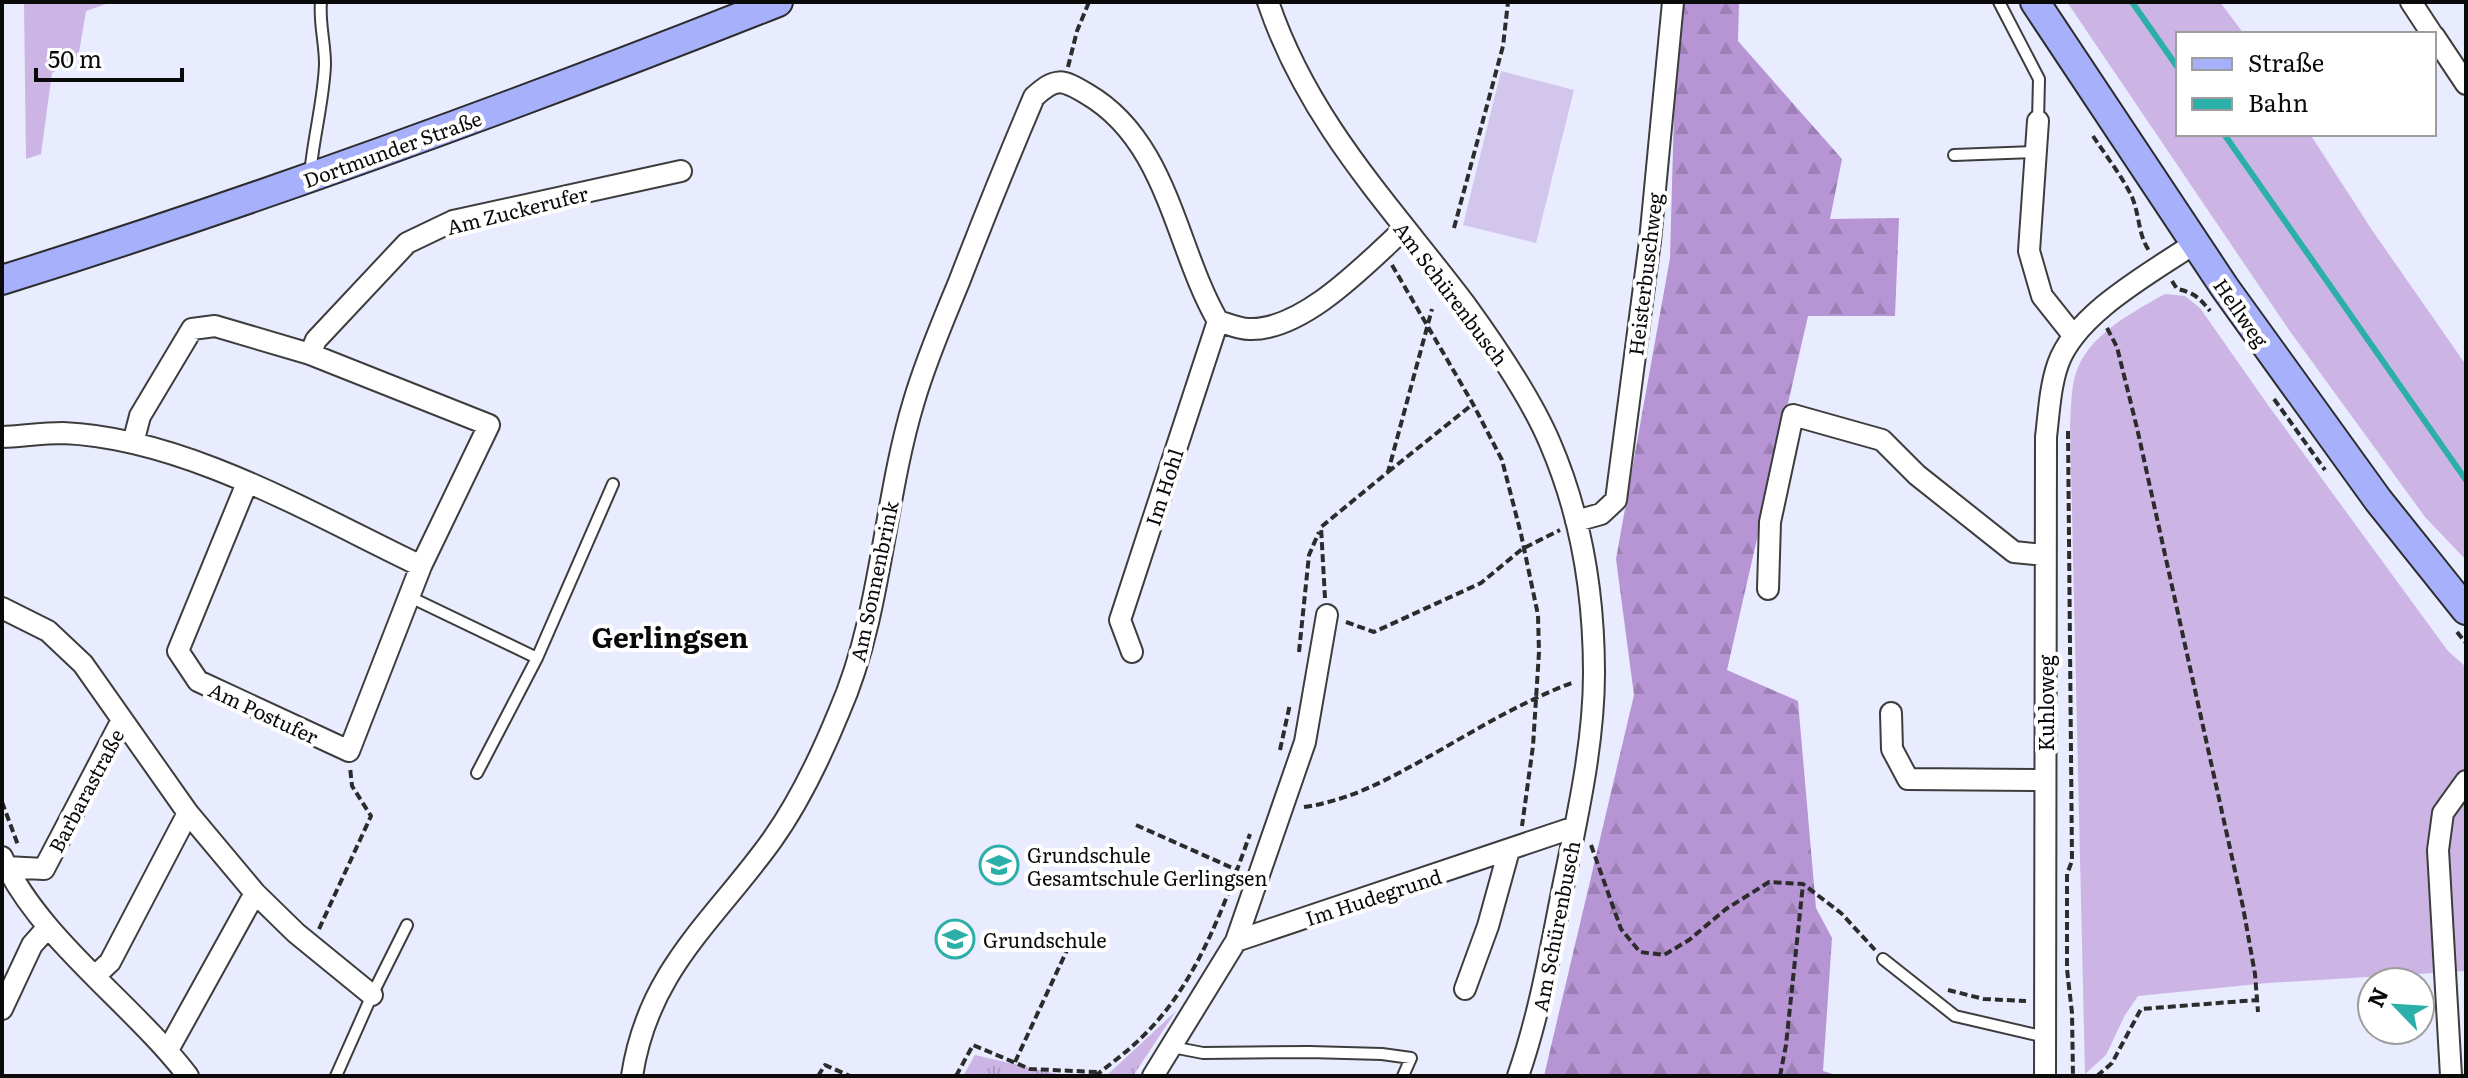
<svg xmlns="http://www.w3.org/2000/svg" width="2468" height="1078" viewBox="0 0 2468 1078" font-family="Literata,serif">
  <defs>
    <pattern id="forest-firs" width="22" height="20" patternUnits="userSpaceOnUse" patternTransform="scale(2)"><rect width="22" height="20" fill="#b795d4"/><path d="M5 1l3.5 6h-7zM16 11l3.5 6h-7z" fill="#9c7fb5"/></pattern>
    <pattern id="park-tufts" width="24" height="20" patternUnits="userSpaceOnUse" patternTransform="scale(2)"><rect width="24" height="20" fill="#ccb5e5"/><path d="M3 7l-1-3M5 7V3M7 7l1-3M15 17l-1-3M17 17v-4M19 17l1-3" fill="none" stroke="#ae9ac3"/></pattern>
  </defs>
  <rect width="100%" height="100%" fill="#e8ecfe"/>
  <path fill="#ccb5e5" d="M24,2H107L106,4L86,11L78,58L52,73L41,154L26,159Z
    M2067,2H2220L2244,34H2178V134H2310L2372,230L2466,365V560L2425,517L2289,330Z
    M2165,294L2185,296L2200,308L2268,405L2448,651L2466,667V971L2268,983L2138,996L2125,1015L2106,1055L2085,1074L2070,426C2071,410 2071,391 2075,376C2086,336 2131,313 2165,294Z"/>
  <path fill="url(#forest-firs)" d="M1677,2H1739L1738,41L1842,159L1830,219L1899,218L1895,316H1808L1727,670L1798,701L1816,908L1832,938L1823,1071L1838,1076H1544L1634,695L1616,559L1670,258Z"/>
  <path fill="url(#park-tufts)" d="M1176,1011L1133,1076H1106Z
    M975,1055L1066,1076H963Z"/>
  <path fill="#d3c6ec" d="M1501,71L1574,90L1536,243L1463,225Z"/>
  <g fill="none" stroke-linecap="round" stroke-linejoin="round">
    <g stroke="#3d3d3d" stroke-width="14">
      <path id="lane" d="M1999,2L2039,79L2038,121
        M1954,155L2036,152
        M310,175C313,139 324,99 325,64C325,42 319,23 321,2
        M410,597L537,658
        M477,773L537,658L613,484
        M1883,959L1955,1016L2045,1037
        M1172,1047L1203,1053L1309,1052L1382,1054L1411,1058L1403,1076
        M336,1076L372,995L407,925"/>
    </g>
    <g stroke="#3d3d3d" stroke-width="24">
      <path id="street" d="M1268,2C1309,123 1390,205 1465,304C1494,344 1531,398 1550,443C1581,515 1594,595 1594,673C1594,742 1578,814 1564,882C1551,947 1540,1013 1518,1076
        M2411,2L2432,34
        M2434,36L2466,84
        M2038,121L2029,251L2042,296L2073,335
        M310,354L316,340L407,243L453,221L681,171
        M2,437C22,436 43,433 63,433C185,438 312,514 421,566
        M133,443L140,416L192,329L215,326L310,354L489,425L421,566L349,751L198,681L178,651L247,483
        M1576,521L1601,514L1616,500L1650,241L1673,2
        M1768,589L1770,522L1793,415L1882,440L1917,475L2014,552L2045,555
        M2,608L48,631L83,664L188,813L255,893L296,933L372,995
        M1327,615L1305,742L1236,941L1575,827
        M1132,652L1120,620L1218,321
        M1891,713L1892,749L1908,779L2045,780
        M2,857C39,939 133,1004 188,1076
        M6,867L44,869L122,720
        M95,976L110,962L188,813
        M1465,989L1488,926L1509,850
        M2,1009L32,945L48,927
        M168,1050L255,893
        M632,1076C648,970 714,921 772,840C799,802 821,756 839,712C882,614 883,503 914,401C926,360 943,321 959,282C983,220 1008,158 1034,97C1056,77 1062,79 1087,94C1168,141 1175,247 1218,321C1228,324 1239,329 1249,329C1303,331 1366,264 1404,229
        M1153,1076L1236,941
        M2045,1076L2046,437C2049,412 2050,387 2058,364C2076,313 2151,273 2195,243
        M2451,1076L2438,850L2443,813L2466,781"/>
    </g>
    <g stroke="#2c2c2c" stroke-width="32">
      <path id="secondary" d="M2035,2L2225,288L2378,500L2466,610
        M2,280C264,198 523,103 778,2"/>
    </g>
    <path stroke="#2c2c2c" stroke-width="4" stroke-dasharray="8 4" stroke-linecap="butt" d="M1068,67L1077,31L1089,2
      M2093,136C2106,156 2122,176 2132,197C2140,216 2138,236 2150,252
      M1454,228L1503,46L1508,2
      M1392,265L1473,404L1502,460L1521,534L1538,615L1539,652L1533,746L1522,826
      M2172,281L2177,289C2193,292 2200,298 2210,311
      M2107,328L2117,347L2137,428L2243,907L2255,974L2258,1012
      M2274,399L2325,470
      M2068,431L2072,861L2067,874V969L2072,1013L2073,1076
      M1388,472L1473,404
      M1325,598L1321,527L1388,472L1432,309
      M1346,622L1374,632L1481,583L1522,549L1560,530
      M2457,632L2466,643
      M1299,652L1309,555L1319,532
      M1280,750L1290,704
      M2,802L18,845
      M1304,807C1352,800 1388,779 1430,756C1477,729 1523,701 1574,682
      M1136,825L1237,870
      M1591,845L1621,929L1640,952L1664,955L1689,940L1726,909L1769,882L1803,884L1841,913L1875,950
      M319,929L371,816L352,786L350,767
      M1948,990L1984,999L2026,1001
      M1015,1062L1074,935
      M818,1076L825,1065L850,1076
      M956,1076L973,1045L1030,1069L1097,1072
      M1095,1076C1113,1062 1131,1049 1147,1032C1198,981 1226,901 1250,834
      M1780,1076L1786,1045L1803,884
      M2097,1076L2112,1063L2141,1009L2257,1000"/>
    <use href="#lane" stroke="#fff" stroke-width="10"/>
    <use href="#street" stroke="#fff" stroke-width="20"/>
    <use href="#secondary" stroke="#a7b0fa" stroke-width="28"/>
    <path stroke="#2cafa8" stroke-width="6" d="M2132,2L2178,68
      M2224,134L2466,480"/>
  </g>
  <defs>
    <g id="school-ring" transform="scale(2)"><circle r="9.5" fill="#fff" stroke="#2cafa8" stroke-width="1.5"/><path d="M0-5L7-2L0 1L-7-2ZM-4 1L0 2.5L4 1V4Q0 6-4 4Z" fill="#2cafa8"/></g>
  </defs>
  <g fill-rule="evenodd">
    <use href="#school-ring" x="999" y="865"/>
    <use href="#school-ring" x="955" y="939"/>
  </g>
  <g text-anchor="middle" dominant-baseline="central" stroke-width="8" stroke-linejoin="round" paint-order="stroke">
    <g font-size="20" fill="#0a0a0a" stroke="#fff">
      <text transform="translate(392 148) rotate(-20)">Dortmunder Straße</text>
      <text transform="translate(517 209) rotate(-14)">Am Zuckerufer</text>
      <text transform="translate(1644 274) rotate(-83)">Heisterbuschweg</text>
      <text transform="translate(1452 293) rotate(53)">Am Schürenbusch</text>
      <text transform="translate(2242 312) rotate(55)">Hellweg</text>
      <text transform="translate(1163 487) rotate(-72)">Im Hohl</text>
      <text transform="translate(873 581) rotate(-78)">Am Sonnenbrink</text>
      <text transform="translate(2045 703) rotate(-90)">Kuhloweg</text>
      <text transform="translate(264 712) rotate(25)">Am Postufer</text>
      <text transform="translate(85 790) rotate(-62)">Barbarastraße</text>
      <text transform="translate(1373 896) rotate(-18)">Im Hudegrund</text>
      <text transform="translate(1555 926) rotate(-79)">Am Schürenbusch</text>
    </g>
    <g font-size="20" fill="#0a0a0a" stroke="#fff" text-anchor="start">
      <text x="1027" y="854">Grundschule<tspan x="1027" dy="23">Gesamtschule Gerlingsen</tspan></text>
      <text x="983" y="939">Grundschule</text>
    </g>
    <g font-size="28" font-weight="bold" fill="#0a0a0a" stroke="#fff">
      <text x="670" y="636">Gerlingsen</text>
    </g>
  </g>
  <rect width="2468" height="1078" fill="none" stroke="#0a0a0a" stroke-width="8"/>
  <rect x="2176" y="32" width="260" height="104" fill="#ffffff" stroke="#9d9d9d" stroke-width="2"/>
  <rect x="2192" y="58" width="40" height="12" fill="#a7b0fa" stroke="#9d9d9d" stroke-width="2"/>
  <text x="2248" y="72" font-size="24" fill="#0a0a0a">Straße</text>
  <rect x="2192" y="98" width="40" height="12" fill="#2cafa8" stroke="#9d9d9d" stroke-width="2"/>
  <text x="2248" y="112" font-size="24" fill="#0a0a0a">Bahn</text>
  <g transform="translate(2396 1006) rotate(295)"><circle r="38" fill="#ffffff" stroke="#9d9d9d" stroke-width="2"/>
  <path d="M0-6L14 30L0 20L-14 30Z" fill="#2cafa8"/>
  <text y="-12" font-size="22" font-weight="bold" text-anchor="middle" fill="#0a0a0a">N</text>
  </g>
  <path d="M36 68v12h146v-12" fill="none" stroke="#0a0a0a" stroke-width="4"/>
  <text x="48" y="68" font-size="24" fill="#0a0a0a" stroke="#ffffff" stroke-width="6" paint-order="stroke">50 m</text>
</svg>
